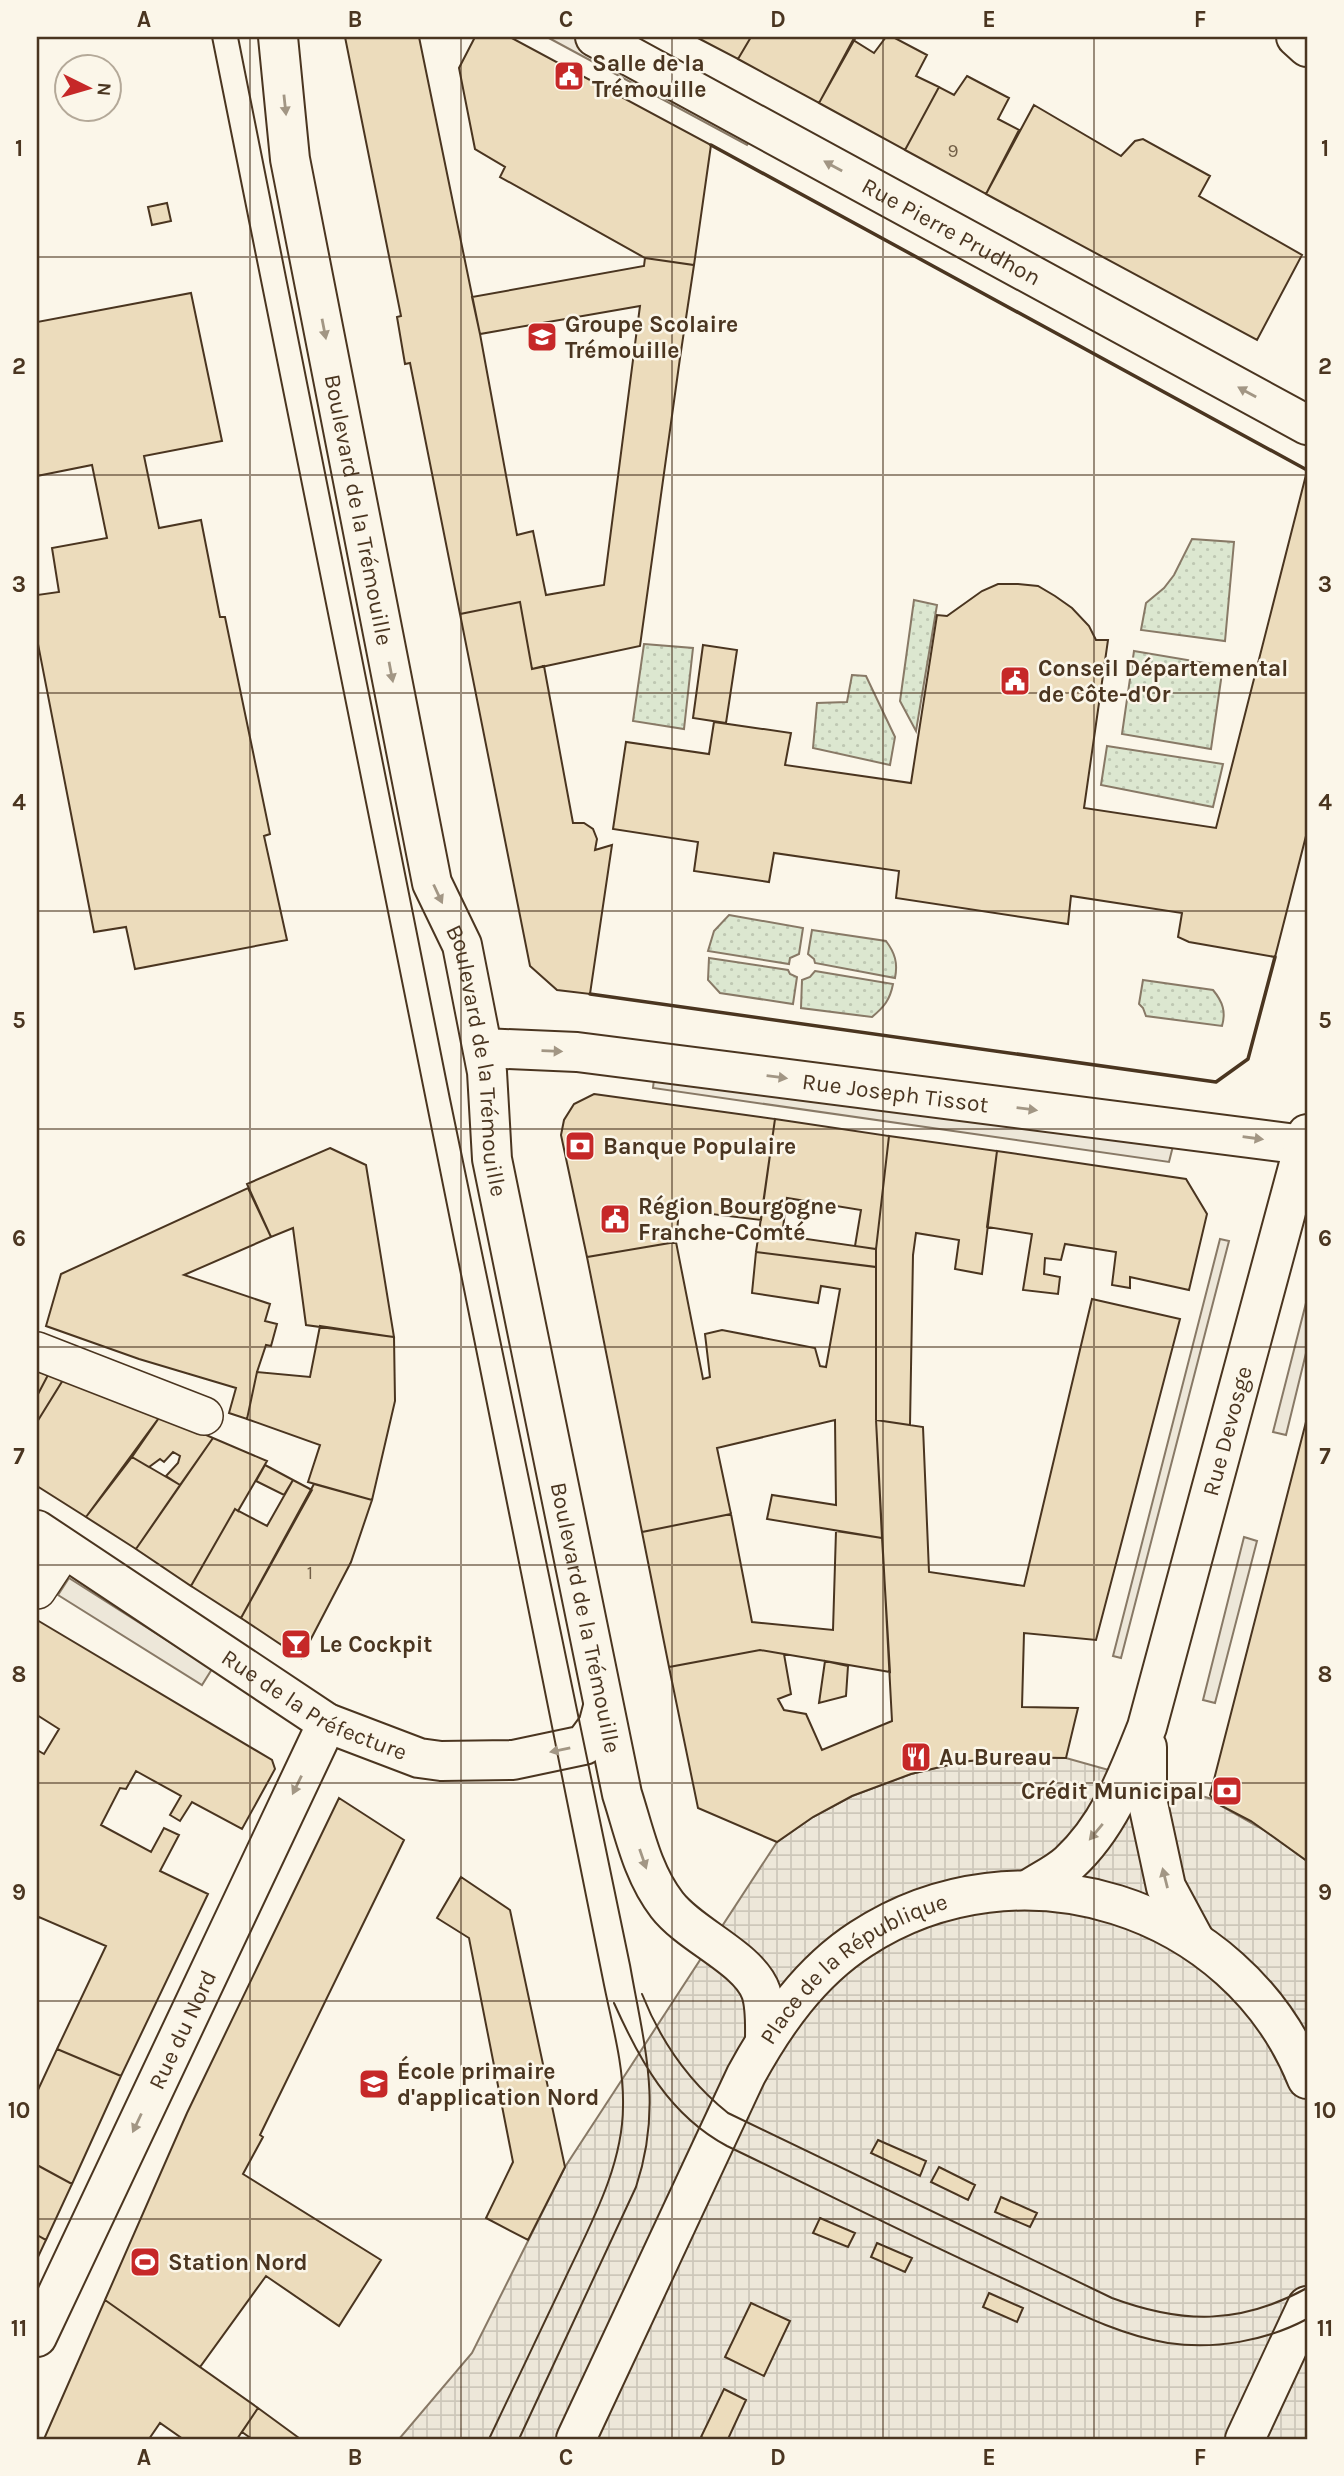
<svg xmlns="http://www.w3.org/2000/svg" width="1344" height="2476" viewBox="0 0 1344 2476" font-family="Karla,sans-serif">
  <defs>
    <pattern id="grass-dots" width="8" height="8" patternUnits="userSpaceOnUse" patternTransform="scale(1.75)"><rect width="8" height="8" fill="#dce7d0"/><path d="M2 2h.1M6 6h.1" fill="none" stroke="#bec7b2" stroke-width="1.8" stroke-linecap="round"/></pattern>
    <pattern id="plaza-grid" width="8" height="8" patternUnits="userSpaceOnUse" patternTransform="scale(1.75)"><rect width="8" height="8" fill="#ede7d9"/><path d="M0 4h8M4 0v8" fill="none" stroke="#cdc7ba"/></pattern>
  </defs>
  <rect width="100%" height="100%" fill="#fbf6e9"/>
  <path fill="url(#grass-dots)" stroke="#887966" stroke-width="2" d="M1192,539L1234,542L1225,641L1141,630L1146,603L1164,588L1174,575Z
    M914,600L937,605L916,731L900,701Z
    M644,644L693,648L684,729L633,721Z
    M1134,651L1223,666L1211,749L1122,734Z
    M852,675L866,676L895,737L890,765L813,748L817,703L847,702Z
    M1107,746L1223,764L1213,807L1101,785Z
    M729,915L803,928L799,954L790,958L789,964L708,951L714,931Z
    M812,930L886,941C895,953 898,963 895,978L815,963L814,959L808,954Z
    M709,958L788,970L790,974L797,977L793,1004L720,993L708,980Z
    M815,971L893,984C890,1000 884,1007 872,1017L801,1008L802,980L810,977Z
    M1143,980L1213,990C1223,1002 1226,1012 1222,1026L1146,1016L1143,1008L1139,1004Z"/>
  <path fill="#ede7d9" stroke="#887966" stroke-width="2" d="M547,37H595L759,126L747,145Z
    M655,1071L1173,1146L1169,1162L653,1088Z
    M1220,1239L1229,1241L1121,1658L1113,1656Z
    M1307,1299V1349L1286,1435L1273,1432Z
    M1244,1537L1257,1541L1215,1703L1203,1700Z
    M69,1578L212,1669L202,1685L58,1595Z"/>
  <path fill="url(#plaza-grid)" stroke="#887966" stroke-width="2" d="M1005,1757L1066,1758L1212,1799L1216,1803L1269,1833L1307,1861V2439H399L472,2353L565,2167L777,1842L813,1817L852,1796L911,1774L961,1762Z"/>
  <path fill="#ecdcbc" stroke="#4a3520" stroke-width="2" d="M345,37H419L480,334L517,535L533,531L546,595L604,585L634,352L680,358L640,646L532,669L520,602L460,614L410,363L405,364L397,317L401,316Z
    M475,37H510L711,145L694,265L645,258L500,177L505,167L475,149L459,68Z
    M696,37H751L738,59Z
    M751,37H856L819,103L738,59Z
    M886,37H893L927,55L916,76L939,87L905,150L819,103L853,40L874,53Z
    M967,76L1009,98L998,119L1019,130L986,194L905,150L939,87L954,95Z
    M1034,105L1121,156L1135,141L1143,139L1210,176L1199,196L1302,255L1257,340L986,194Z
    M167,203L171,221L152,225L148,207Z
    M645,258L694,265L680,358L634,352L640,306L480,334L472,297L644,266Z
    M191,293L222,441L144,456L159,528L201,520L220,617H225L270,834L264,836L287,940L135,969L126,927L94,932L37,639V595L59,592L52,548L107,538L92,465L37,476V322Z
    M1307,471V832L1275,957L1189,942L1178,937L1182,913L1071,896L1068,924L896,898L899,871L774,853L769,882L694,871L698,842L613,829L626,742L709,754L714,722L791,733L785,765L911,783L937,615L947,616L982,591L998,584H1018L1038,586L1055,596L1072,608L1089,626L1096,640H1108L1084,808L1216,828Z
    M520,602L532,669L544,666L573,823H584L593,829L597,839L595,850L612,845L590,994L557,990L530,966L460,614Z
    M703,645L737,650L726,723L693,718Z
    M594,1094L775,1119L761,1220L679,1210L676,1242L587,1257L561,1135L564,1120L574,1104Z
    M775,1119L889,1136L876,1249L855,1246L861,1210L787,1198L782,1235L759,1232Z
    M889,1136L997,1151L982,1274L955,1269L959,1240L916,1233L913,1255L910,1425L876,1420V1249Z
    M330,1148L366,1165L394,1337L306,1325L293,1228L271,1237L247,1184Z
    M997,1151L1186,1179L1207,1214L1189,1290L1130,1277V1288L1112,1285L1116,1252L1065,1244L1061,1260L1045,1258L1044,1274L1060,1277L1058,1294L1023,1290L1032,1234L987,1227Z
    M248,1188L271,1237L184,1275L270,1304L265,1321L277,1324L271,1346L266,1345L257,1372L247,1419L229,1413L236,1388L139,1359L46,1326L61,1274Z
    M759,1232L876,1249V1267L756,1252Z
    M676,1242L703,1379L710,1377L705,1334L722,1330L815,1348L820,1366L826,1367L840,1289L821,1286L818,1303L752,1293L756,1252L876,1267V1420L882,1538L767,1519L772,1495L836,1505L835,1420L717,1448L731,1514L642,1532L587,1257Z
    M1092,1299L1180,1319L1096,1640L1024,1633L1022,1707L1078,1708L1066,1758L1005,1757L961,1762L911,1774L852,1796L813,1817L777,1842L698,1808L669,1667L760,1650L784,1654L791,1694L778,1699L784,1710L806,1714L822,1750L892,1721L876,1420L923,1427L929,1572L1024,1586Z
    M320,1326L394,1337L395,1401L372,1500L308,1482L320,1445L247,1419L257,1372L310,1377Z
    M37,1371L48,1375L37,1396Z
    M48,1375L63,1380L37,1422V1396Z
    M63,1380L161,1415L86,1517L37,1486V1422Z
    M161,1415L213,1438L180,1485L166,1476L178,1463L180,1456L173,1452L164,1462L160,1459L149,1467L132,1457Z
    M1307,1418V1861L1251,1821L1216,1803L1210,1795Z
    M213,1438L267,1461L238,1511L235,1509L191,1586L136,1549Z
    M132,1457L180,1485L136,1549L86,1517Z
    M265,1465L293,1480L284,1495L256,1481Z
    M293,1480L312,1490L241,1618L191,1586L235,1509L267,1526Z
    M314,1484L372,1500L351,1562L301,1658L241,1618Z
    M731,1514L752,1622L833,1630L836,1531L882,1538L890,1672L760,1650L669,1667L642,1532Z
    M37,1620L272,1760L275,1769L242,1829L192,1802L180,1821L170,1815L181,1796L136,1771L126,1789L120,1788L101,1825L151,1852L164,1828L179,1835L160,1871L208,1894L121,2076L57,2049L106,1946L39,1917L37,1921V1750L44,1754L59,1729L37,1715Z
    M825,1661L848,1666L846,1696L819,1703Z
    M339,1798L404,1840L260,2135L263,2137L243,2174L381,2260L339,2326L266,2276L200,2367L105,2300L187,2113Z
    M461,1877L510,1910L565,2167L528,2240L486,2218L513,2162L469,1938L437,1918Z
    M57,2049L121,2076L72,2184L37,2165V2092Z
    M878,2140L926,2161L920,2176L871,2153Z
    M37,2165L72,2184L46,2240L37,2235Z
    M939,2167L975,2185L968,2200L931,2182Z
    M1001,2197L1037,2213L1030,2227L995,2212Z
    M820,2218L855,2233L848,2247L813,2233Z
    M37,2235L46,2240L37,2259Z
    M877,2243L912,2258L905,2272L871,2257Z
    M989,2293L1023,2308L1017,2322L983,2307Z
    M105,2300L258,2408L237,2439H183L160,2423L149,2439H44Z
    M751,2303L790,2321L764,2376L725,2357Z
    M724,2389L746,2400L728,2439H705L701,2437Z
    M258,2408L299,2438L252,2439L242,2432Z"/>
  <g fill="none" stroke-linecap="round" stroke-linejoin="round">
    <g stroke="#4a3520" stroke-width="40">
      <path id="pedestrian" d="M37,1351L204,1416
        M37,1590L64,1549"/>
    </g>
    <g stroke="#4a3520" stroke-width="42">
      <g id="minor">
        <path id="s1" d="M595,37L1307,425"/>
        <path d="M1296,37L1307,47"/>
        <path id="s2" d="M483,1048L577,1052L1304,1145"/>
        <path id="s3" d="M37,1530L327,1723L419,1758L441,1761L513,1760L584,1745L598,1726L603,1707"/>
        <path id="s4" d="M37,2337L327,1723"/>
      </g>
    </g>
    <g stroke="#4a3520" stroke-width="42">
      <g id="tertiary">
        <path id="s5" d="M278,37L290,159L432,883L462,945L487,1072L492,1159L622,1794C634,1831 642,1873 667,1905C691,1936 749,1958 761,1992C766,2007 765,2025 765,2041"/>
      </g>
    </g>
    <g stroke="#4a3520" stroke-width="42">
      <g id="secondary">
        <path d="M1147,1747V1799L1166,1887L1194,1939"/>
        <path id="s6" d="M1028,1890C1041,1881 1057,1874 1069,1863C1109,1826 1127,1777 1147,1727L1307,1134"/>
        <path id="s7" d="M576,2439L746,2075C775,2022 810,1972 861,1939C1018,1836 1237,1904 1307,2079"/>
        <path d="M1245,2439L1307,2306"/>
      </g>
    </g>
    <use href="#pedestrian" stroke="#fbf6e9" stroke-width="37"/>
    <use href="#minor" stroke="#fbf6e9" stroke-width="38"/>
    <use href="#tertiary" stroke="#fbf6e9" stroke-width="38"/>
    <use href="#secondary" stroke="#fbf6e9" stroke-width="38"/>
    <path stroke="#4a3520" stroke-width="2" d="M212,37L603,1980C611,2021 624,2064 623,2106C623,2167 589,2227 564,2281C539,2333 514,2386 489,2439
      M238,37L450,1099L630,1965C644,2045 663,2106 636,2187L519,2439
      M642,1994C661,2042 688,2081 728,2113L1112,2298C1182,2324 1240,2325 1307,2288
      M614,2003C640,2061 669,2115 727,2146C823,2192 918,2240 1015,2284C1064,2306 1114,2334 1168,2343C1214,2350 1266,2341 1307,2319"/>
    <path stroke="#4a3520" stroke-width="3.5" d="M711,145L1307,470
      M590,994L1216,1082L1248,1059L1275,957"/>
  </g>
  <defs><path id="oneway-solid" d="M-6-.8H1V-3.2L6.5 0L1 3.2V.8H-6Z" transform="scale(1.75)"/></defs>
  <g fill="#a29684">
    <use href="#oneway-solid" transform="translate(285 105) rotate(84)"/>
    <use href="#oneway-solid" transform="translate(833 166) rotate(-151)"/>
    <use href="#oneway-solid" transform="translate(324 329) rotate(79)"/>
    <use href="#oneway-solid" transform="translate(1247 392) rotate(-151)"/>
    <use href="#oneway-solid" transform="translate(391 672) rotate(79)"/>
    <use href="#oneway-solid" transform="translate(438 894) rotate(65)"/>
    <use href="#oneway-solid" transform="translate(552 1051) rotate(2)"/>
    <use href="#oneway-solid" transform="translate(777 1077) rotate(7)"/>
    <use href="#oneway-solid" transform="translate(1027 1109) rotate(7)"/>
    <use href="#oneway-solid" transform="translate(1253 1138) rotate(8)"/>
    <use href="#oneway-solid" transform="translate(560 1750) rotate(168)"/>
    <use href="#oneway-solid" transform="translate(297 1785) rotate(116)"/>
    <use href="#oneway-solid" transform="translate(1096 1832) rotate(130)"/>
    <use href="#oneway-solid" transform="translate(643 1859) rotate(71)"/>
    <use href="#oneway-solid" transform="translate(1165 1878) rotate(-104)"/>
    <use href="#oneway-solid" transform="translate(137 2123) rotate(115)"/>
  </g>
  <path fill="none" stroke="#4a3520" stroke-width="2" stroke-opacity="0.55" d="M250,37V2439M461,37V2439M672,37V2439M883,37V2439M1094,37V2439M37,257H1307M37,475H1307M37,693H1307M37,911H1307M37,1129H1307M37,1347H1307M37,1565H1307M37,1783H1307M37,2001H1307M37,2219H1307"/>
  <defs>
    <g id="civic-square" transform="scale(1.575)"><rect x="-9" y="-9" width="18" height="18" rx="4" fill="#c62828" stroke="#fbf6e9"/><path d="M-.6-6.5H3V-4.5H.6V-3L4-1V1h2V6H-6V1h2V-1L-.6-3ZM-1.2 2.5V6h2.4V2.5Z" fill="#fff"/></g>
    <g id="school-square" transform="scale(1.575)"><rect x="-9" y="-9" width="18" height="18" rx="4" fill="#c62828" stroke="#fbf6e9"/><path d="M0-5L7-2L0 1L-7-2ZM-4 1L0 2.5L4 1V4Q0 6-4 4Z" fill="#fff"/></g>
    <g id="bank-square" transform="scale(1.575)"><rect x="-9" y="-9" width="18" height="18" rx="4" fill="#c62828" stroke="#fbf6e9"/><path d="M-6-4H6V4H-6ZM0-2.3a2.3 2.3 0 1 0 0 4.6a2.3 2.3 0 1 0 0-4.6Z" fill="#fff"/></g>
    <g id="bar-square" transform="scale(1.575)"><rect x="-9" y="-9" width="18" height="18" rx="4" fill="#c62828" stroke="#fbf6e9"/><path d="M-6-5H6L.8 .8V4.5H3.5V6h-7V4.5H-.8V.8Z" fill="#fff"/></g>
    <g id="restaurant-square" transform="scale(1.575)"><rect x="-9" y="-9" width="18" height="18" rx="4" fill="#c62828" stroke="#fbf6e9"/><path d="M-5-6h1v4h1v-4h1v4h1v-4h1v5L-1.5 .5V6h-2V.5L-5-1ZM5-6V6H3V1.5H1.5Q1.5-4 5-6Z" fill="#fff"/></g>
    <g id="stadium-square" transform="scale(1.575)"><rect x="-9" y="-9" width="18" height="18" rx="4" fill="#c62828" stroke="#fbf6e9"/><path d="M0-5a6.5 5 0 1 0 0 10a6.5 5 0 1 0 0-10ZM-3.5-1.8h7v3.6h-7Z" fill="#fff"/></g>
  </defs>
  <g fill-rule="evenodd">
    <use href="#civic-square" x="569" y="76"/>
    <use href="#school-square" x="542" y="337"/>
    <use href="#civic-square" x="1015" y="681"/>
    <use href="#bank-square" x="580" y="1146"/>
    <use href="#civic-square" x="615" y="1219"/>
    <use href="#bar-square" x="296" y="1644"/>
    <use href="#restaurant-square" x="916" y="1757"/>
    <use href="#bank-square" x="1227" y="1791"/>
    <use href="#school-square" x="374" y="2084"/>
    <use href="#stadium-square" x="145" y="2262"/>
  </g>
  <g text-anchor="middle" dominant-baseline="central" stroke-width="5" stroke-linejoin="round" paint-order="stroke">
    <g font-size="19" fill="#725f47">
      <text x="953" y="151">9</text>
      <text x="310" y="1573">1</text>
    </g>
    <g font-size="23" font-weight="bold" fill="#4a3520" stroke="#fbf6e9" text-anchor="start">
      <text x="592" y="63">Salle de la<tspan x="592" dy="26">Trémouille</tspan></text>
      <text x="565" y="324">Groupe Scolaire<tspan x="565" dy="26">Trémouille</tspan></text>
      <text x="1038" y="668">Conseil Départemental<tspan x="1038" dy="26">de Côte-d'Or</tspan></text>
      <text x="603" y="1146">Banque Populaire</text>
      <text x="638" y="1206">Région Bourgogne<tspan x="638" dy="26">Franche-Comté</tspan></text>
      <text x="319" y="1644">Le Cockpit</text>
      <text x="939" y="1757">Au Bureau</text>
      <text x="1204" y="1791" text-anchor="end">Crédit Municipal</text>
      <text x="397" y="2071">École primaire<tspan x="397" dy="26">d'application Nord</tspan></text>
      <text x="168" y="2262">Station Nord</text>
    </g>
    <g font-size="23" fill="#4a3520" stroke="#fbf6e9">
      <text stroke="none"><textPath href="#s1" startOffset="406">Rue Pierre Prudhon</textPath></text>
      <text stroke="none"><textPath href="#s5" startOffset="480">Boulevard de la Trémouille</textPath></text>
      <text stroke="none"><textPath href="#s5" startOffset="1046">Boulevard de la Trémouille</textPath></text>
      <text stroke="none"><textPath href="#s2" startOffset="415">Rue Joseph Tissot</textPath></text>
      <text stroke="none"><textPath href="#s6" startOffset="514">Rue Devosge</textPath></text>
      <text stroke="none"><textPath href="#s5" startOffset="1614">Boulevard de la Trémouille</textPath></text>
      <text stroke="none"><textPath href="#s3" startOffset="329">Rue de la Préfecture</textPath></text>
      <text stroke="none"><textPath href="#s7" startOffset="558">Place de la République</textPath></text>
      <text stroke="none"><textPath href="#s4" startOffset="340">Rue du Nord</textPath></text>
    </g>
  </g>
  <rect width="1344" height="2476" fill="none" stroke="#fbf6e9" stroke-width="77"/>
  <g transform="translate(88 88) rotate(95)"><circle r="33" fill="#fbf6e9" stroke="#b4a999" stroke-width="2"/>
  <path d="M0-5L12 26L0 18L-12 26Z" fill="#c62828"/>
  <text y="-10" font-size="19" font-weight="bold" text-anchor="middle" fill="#4a3520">N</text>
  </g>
  <rect x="38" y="38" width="1268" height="2400" fill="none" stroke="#4a3520" stroke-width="2.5"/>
  <g font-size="23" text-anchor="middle" font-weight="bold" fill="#4a3520">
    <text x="144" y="27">A</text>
    <text x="355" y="27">B</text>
    <text x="566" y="27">C</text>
    <text x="778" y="27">D</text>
    <text x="989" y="27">E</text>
    <text x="1200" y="27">F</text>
    <text x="19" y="156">1</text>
    <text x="1325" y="156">1</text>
    <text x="19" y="374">2</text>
    <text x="1325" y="374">2</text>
    <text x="19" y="592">3</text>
    <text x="1325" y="592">3</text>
    <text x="19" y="810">4</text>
    <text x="1325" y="810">4</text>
    <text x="19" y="1028">5</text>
    <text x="1325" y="1028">5</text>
    <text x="19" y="1246">6</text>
    <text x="1325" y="1246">6</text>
    <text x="19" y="1464">7</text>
    <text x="1325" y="1464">7</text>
    <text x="19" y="1682">8</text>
    <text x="1325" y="1682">8</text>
    <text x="19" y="1900">9</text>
    <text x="1325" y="1900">9</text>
    <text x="19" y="2118">10</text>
    <text x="1325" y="2118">10</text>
    <text x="19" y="2336">11</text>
    <text x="1325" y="2336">11</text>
    <text x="144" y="2465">A</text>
    <text x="355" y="2465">B</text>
    <text x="566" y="2465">C</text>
    <text x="778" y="2465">D</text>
    <text x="989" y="2465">E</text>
    <text x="1200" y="2465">F</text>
  </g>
</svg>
